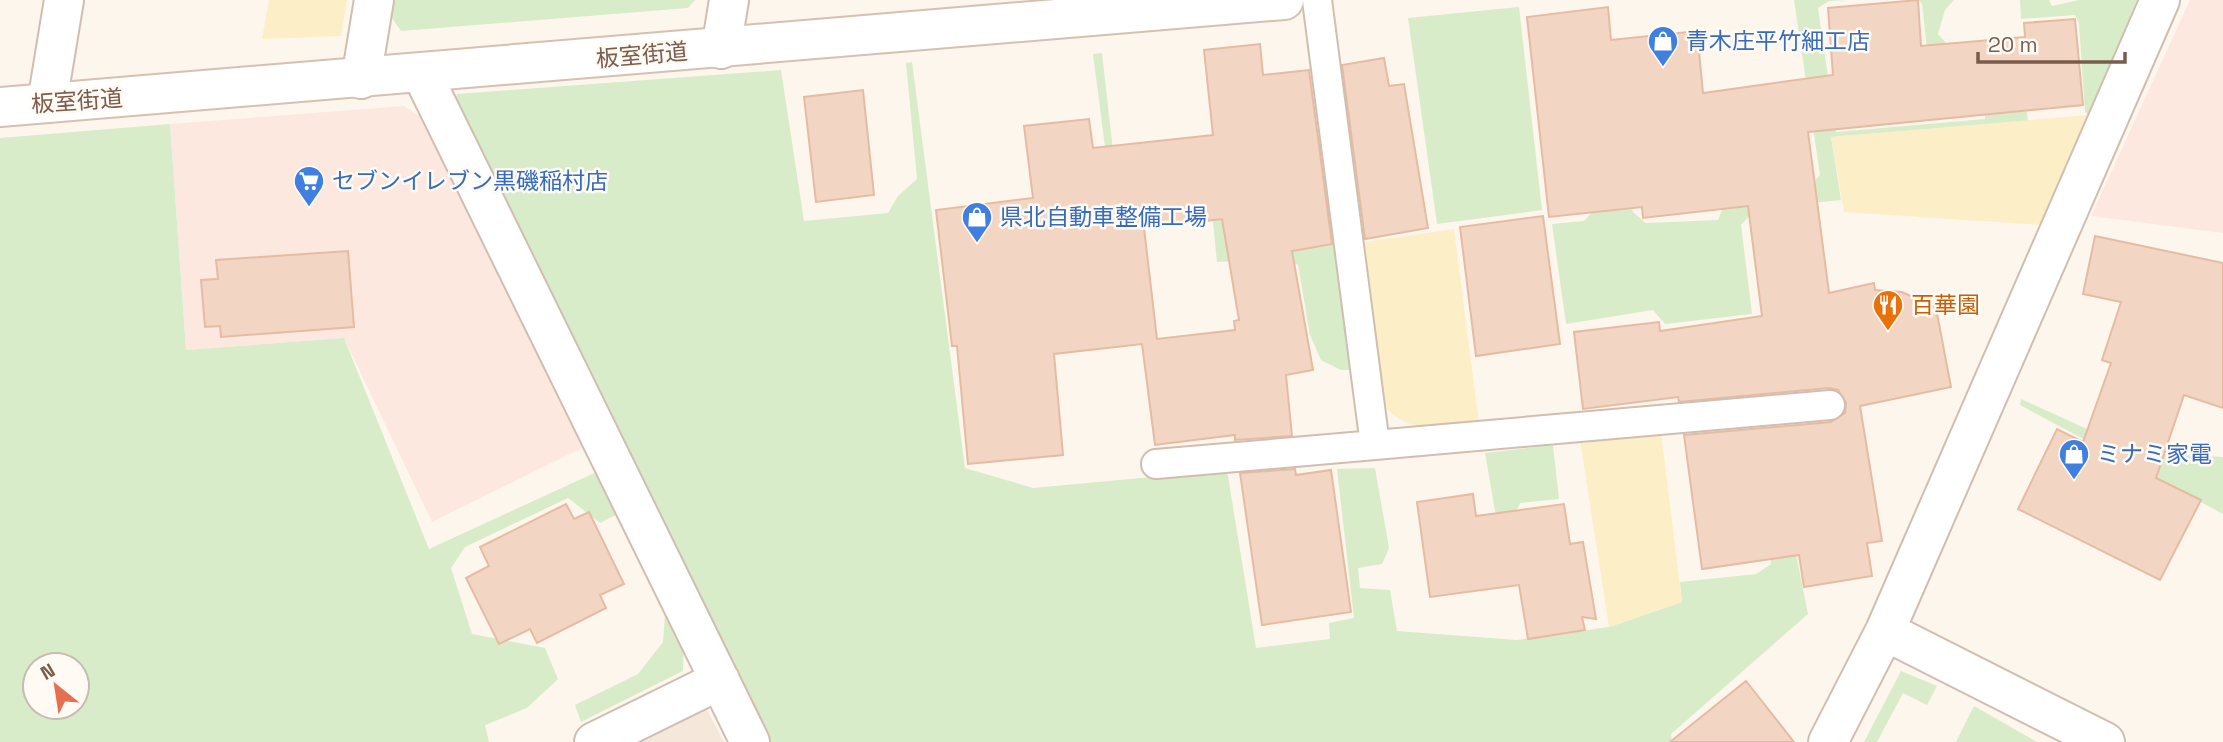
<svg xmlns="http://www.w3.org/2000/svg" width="2223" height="742" viewBox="0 0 2223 742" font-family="'Space Grotesk','Noto Sans JP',sans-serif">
  <rect width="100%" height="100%" fill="#fdf6ec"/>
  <path fill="#f5e8da" d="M704,704L724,742H626Z"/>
  <path fill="#fde8e0" d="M2190,0H2223V233L2091,216Z
    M404,106L432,124L590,444L432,522L344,338L186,350L170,124Z"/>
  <path fill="#d8ecc9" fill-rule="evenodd" d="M392,0H695L688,8L401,31L389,14Z
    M1794,0H1847L1829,1L1818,8L1836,132L1985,119L1984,81L2023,77L2028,121L1831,137L1841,200L1756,209L1741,225L1752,314L1665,324L1653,310L1566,324L1552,224L1584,221L1601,202L1625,199L1634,213L1646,223L1718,220L1727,197L1809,187L1820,175Z
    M1918,0H1954L1945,10L1938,34L1954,52L1928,58L1922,4Z
    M2020,0H2049L2052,6L2079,0H2137L2089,115L2085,112L2079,23L2075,15L2021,19Z
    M1519,7L1542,210L1437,224L1408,18Z
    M1102,53L1124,249L1108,170L1093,54Z
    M912,62L965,468L1033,488L1227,470L1256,648L1330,639L1329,623L1354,618L1337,469L1375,468L1389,548L1382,564L1358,568L1360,588L1390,590L1397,631L1517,640L1609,627L1682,602L1680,582L1756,574L1771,564L1756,451L1775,449L1808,614L1671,734L1672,742H769L455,102L457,94L781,70L804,221L888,213L898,196L917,179L906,63Z
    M170,124L186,350L344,338L429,549L603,469L684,632L683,671L581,722L575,705L638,674L663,642L665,615L616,515L600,523L568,498L465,547L451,568L472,634L545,648L558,679L527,708L485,725L489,742H0V138ZM35,665H77V707H35Z
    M1322,135L1353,370H1341L1321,360L1310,335L1298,265L1285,259L1217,262L1212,212L1299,137Z
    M2021,399L2140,453L2223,457V514L2020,405Z
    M1553,445L1559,499L1520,503L1501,545L1485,453Z
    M1901,671L1937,686L1927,705L1903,693L1877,742H1864Z
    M1974,706L2037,742H1956Z"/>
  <path fill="#fcefc7" d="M269,0H347L341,36L262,39Z
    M2089,115L2043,225L1844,212L1831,137Z
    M1454,229L1479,423C1443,425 1406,437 1383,403L1359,243Z
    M1661,432L1682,602L1609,627L1580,440Z"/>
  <path fill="#f3d5c3" stroke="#e6bba3" stroke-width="2" fill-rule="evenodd" d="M1918,0L1921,46L2025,37L2024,23L2075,19L2083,105L1808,132L1829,293L1874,283L1875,290L1902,292L1936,308L1951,387L1860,406L1882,541L1867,543L1872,576L1804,587L1799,555L1702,569L1684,435L1831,422L1845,413L1846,403L1838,390L1829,388L1679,402L1678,397L1583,409L1574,332L1659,322L1660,331L1762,316L1748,206L1643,218L1642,207L1549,217L1527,17L1608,7L1611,40L1697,31L1703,93L1833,75L1828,8Z
    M1260,44L1263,75L1309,70L1332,244L1292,251L1313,370L1286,375L1292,436L1235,440V435L1155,445L1142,344L1054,354L1063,455L968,464L957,346H952L936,210L1033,198L1024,126L1089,119L1093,148L1213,135L1204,50ZM1222,219L1239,320L1234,321L1235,330L1157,339L1144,228Z
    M1384,58L1389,86L1404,84L1428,228L1365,239L1342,65Z
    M863,90L874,195L816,202L804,97Z
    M1543,216L1560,344L1476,356L1460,227Z
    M2095,236L2223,263V408L2184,395L2156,478L2201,500L2160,580L2018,509L2057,429L2083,442L2111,363L2102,360L2121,302L2083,294Z
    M348,251L354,327L221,337L220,326L205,327L201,280L218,279L216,260Z
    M1295,469L1296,475L1331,470L1351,612L1262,625L1240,473Z
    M1473,494L1476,516L1564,504L1570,544L1583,542L1596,619L1582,617L1585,630L1528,639L1519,585L1430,597L1417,502Z
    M566,504L574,519L589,512L624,584L600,595L606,608L537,643L530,629L499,644L466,578L489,566L480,547Z
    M1746,681L1794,742H1670Z"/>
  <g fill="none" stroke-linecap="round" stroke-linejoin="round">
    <g stroke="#d1beb0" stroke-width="32">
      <path id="lane" d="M1317,0L1375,445L1830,405
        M1156,464L1375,445"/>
    </g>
    <g stroke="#d1beb0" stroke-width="42">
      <path id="street" d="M721,49L729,0
        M422,74L750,742
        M361,79L374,0
        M47,103L64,0
        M1885,631L2105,742
        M594,742L720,680
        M1828,742L1885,631L2160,0"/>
    </g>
    <g stroke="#d6c0b0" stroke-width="42">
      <path id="secondary" d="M0,107L1284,0"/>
    </g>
    <use href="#lane" stroke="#fff" stroke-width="28"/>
    <use href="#street" stroke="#fff" stroke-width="38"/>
    <use href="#secondary" stroke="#fff" stroke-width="38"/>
  </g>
  <defs>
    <g id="shop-pin" transform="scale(1.575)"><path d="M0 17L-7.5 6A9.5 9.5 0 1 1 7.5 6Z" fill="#3f7fe0" stroke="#fffaf3"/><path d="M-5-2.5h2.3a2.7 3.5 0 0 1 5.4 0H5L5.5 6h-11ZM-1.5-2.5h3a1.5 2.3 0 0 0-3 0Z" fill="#fff"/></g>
    <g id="supermarket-pin" transform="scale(1.575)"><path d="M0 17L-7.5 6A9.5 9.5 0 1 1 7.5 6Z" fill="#3f7fe0" stroke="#fffaf3"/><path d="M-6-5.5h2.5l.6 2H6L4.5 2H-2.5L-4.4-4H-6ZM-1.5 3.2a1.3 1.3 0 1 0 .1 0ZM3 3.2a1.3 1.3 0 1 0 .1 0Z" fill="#fff"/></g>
    <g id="restaurant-pin" transform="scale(1.575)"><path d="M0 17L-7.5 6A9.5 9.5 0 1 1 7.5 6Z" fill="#e8710a" stroke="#fffaf3"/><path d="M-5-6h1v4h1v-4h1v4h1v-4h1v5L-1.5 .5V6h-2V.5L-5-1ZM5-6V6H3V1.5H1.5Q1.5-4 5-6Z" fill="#fff"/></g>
  </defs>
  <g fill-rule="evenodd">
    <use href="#shop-pin" x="1663" y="41"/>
    <use href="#supermarket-pin" x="309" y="181"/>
    <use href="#shop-pin" x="977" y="217"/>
    <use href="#restaurant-pin" x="1888" y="305"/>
    <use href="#shop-pin" x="2074" y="454"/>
  </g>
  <g text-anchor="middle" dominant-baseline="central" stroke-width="5" stroke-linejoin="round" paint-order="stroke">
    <g font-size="23" fill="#366cbe" stroke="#fffaf3" text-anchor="start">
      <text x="1686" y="41">青木庄平竹細工店</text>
      <text x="332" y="181">セブンイレブン黒磯稲村店</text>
      <text x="1000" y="217">県北自動車整備工場</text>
      <text x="2097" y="454">ミナミ家電</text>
    </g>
    <g font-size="23" fill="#7a5c4d" stroke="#fffaf3">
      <text transform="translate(642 55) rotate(-5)">板室街道</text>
      <text transform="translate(77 101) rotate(-4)">板室街道</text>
    </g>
    <g font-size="23" fill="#c56008" stroke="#fffaf3" text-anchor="start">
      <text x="1911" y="305">百華園</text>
    </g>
  </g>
  <g transform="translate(56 686) rotate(330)"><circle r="33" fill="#fffaf3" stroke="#cabbb1" stroke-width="2"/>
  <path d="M0-5L12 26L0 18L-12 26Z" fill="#e76f51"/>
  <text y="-10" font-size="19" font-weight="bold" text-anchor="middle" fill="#7a5c4d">N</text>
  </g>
  <path d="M1978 52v10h147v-10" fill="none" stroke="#7a5c4d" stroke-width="3.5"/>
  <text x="1988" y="52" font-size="21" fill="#7a5c4d" stroke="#fffaf3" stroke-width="5" paint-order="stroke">20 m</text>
</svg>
